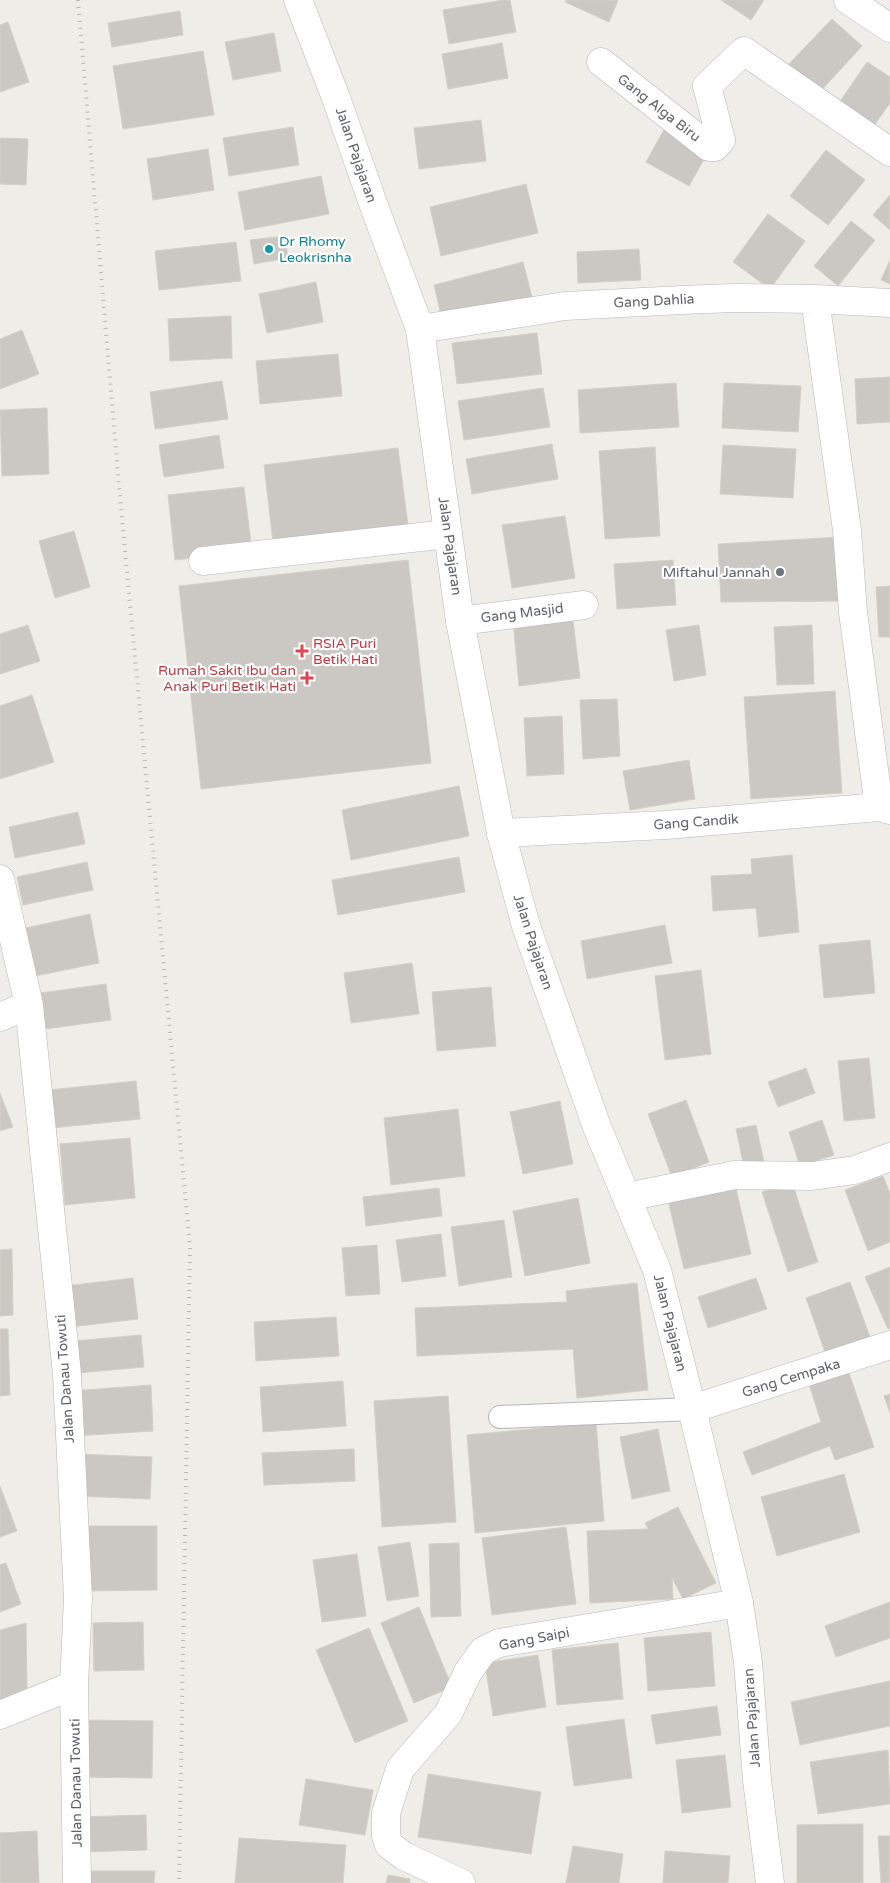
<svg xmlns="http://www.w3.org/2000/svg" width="890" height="1883" viewBox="0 0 890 1883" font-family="'Varela Round',sans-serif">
  <rect width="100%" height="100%" fill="#efede7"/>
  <path fill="#cbc8c4" stroke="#d4cfc6" d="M503,0H510L516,32L449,44L443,10Z
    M566,0H618L609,22L565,2Z
    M721,0H764L751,20Z
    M180,11L183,35L112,47L108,23Z
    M832,19L862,46L818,94L787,66Z
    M8,22L29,82L0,92V25Z
    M274,33L281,71L233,80L225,42Z
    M502,43L508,78L448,89L442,54Z
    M203,51L214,115L123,129L113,66Z
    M867,62L890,77V103L873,127L839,103Z
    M481,120L486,161L419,169L414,128Z
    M293,127L299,165L229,176L223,138Z
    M665,128L708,152L689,186L646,162Z
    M0,138L28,139L26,185L0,184Z
    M208,149L214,190L153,200L147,159Z
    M826,150L865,180L828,225L790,196Z
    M321,176L329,214L245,230L238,192Z
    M526,184L538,233L441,256L430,207Z
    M890,195V230L873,215Z
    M768,214L805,241L770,289L733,262Z
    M851,221L875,240L838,286L814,266Z
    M285,236L288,258L254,264L250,240Z
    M236,242L241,281L159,290L155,251Z
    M639,249L641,280L578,283L577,252Z
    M890,260V284L881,280Z
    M523,262L533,301L443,324L434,285Z
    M316,282L323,322L267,333L259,294Z
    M231,316L232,358L170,361L168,319Z
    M22,330L39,374L0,389V339Z
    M537,333L542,374L457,384L452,343Z
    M338,354L342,396L260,404L256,361Z
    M890,377V422L857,424L855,379Z
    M222,381L228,419L155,429L150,392Z
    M676,383L679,427L580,433L578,390Z
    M724,383L801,386L798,432L722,428Z
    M543,388L550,427L464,440L458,401Z
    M47,408L49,474L2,476L0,410Z
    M219,435L224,468L164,477L159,445Z
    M552,444L558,479L472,494L466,459Z
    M723,445L796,449L793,498L720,494Z
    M655,447L660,536L605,539L599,451Z
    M398,448L408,525L273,542L264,465Z
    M244,487L252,551L175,560L168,495Z
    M565,516L575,578L512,588L502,525Z
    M74,531L90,587L55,598L39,541Z
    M840,537L843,601L721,602L718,544Z
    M408,560L431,763L201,789L179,586Z
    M673,560L676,605L617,609L614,564Z
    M890,586V637H879L876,587Z
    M572,612L580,678L519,686L513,620Z
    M28,625L40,661L0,674V634Z
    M699,625L706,675L674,681L666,630Z
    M812,625L814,684L777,685L774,627Z
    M835,691L842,793L751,799L744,697Z
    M32,695L54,762L0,779V706Z
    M617,699L620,756L583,759L580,700Z
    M562,716L564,774L527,776L524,718Z
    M689,760L695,799L630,810L623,771Z
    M459,786L469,836L351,860L342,810Z
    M78,812L85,844L15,858L9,827Z
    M792,855L799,932L759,937L756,908L713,911L711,876L752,874L751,859Z
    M459,857L465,892L338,915L332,880Z
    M87,862L93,890L23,905L17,877Z
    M90,914L99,963L35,976L26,928Z
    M665,925L672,963L587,979L581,941Z
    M870,940L875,993L824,998L819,945Z
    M412,963L419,1014L351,1023L344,973Z
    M701,970L711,1054L665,1060L655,976Z
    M106,984L111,1020L38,1030L33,994Z
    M491,987L496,1046L437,1051L432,992Z
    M869,1058L875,1118L844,1121L838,1061Z
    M806,1068L815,1093L778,1107L768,1082Z
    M136,1081L140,1119L52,1128L49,1090Z
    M0,1093L13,1127L0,1131Z
    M686,1100L709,1162L672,1177L648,1114Z
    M560,1101L573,1164L523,1174L510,1112Z
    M458,1109L465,1176L391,1185L384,1118Z
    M822,1120L834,1155L800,1166L789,1132Z
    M756,1125L764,1162L744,1167L736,1129Z
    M130,1138L135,1198L65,1205L60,1144Z
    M883,1176L890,1194V1242L868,1251L845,1190Z
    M792,1182L818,1262L788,1272L762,1192Z
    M735,1184L751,1254L684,1269L668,1200Z
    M439,1188L442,1216L366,1226L363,1197Z
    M578,1198L590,1263L525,1276L513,1211Z
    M504,1220L512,1277L459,1286L451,1227Z
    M441,1234L446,1276L402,1282L396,1240Z
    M377,1245L380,1294L346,1296L342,1248Z
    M12,1249L13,1315L0,1316V1250Z
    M890,1267V1328L888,1329L865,1277Z
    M133,1278L138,1319L71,1327L66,1286Z
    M756,1278L767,1309L708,1328L698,1297Z
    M850,1282L870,1337L825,1352L806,1298Z
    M637,1283L648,1390L577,1398L573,1349L417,1356L415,1308L567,1302L566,1291Z
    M336,1317L339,1356L256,1361L254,1322Z
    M0,1329H8L10,1395L0,1396Z
    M141,1335L144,1367L77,1373L74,1341Z
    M848,1370L874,1447L835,1460L830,1446L752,1475L743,1452L821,1422L809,1384Z
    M343,1381L346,1426L263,1432L260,1387Z
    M151,1385L153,1431L74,1436L71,1391Z
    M890,1394V1413L884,1396Z
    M448,1396L456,1522L382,1527L374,1401Z
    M596,1423L604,1521L475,1533L467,1435Z
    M658,1429L670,1491L632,1499L620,1437Z
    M354,1449L355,1481L264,1485L262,1453Z
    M77,1454L152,1457L150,1499L76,1496Z
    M844,1474L860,1532L777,1556L761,1497Z
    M0,1486L17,1531L0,1537Z
    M678,1507L716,1583L683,1599L672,1578L673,1599L590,1603L587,1531L648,1529L645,1523Z
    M85,1526H157V1590L84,1591Z
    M566,1527L576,1604L492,1615L482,1538Z
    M410,1542L419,1596L387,1601L378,1547Z
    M459,1543L461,1616L431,1617L429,1544Z
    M357,1554L366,1616L322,1622L313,1560Z
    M6,1563L21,1604L0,1612V1565Z
    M890,1602V1638L836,1657L825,1626Z
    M419,1607L452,1687L414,1703L381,1623Z
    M143,1622L144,1670L94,1671L93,1623Z
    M26,1623L27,1688L0,1699V1630Z
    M369,1628L408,1721L355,1743L316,1650Z
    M711,1632L715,1686L648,1691L644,1638Z
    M618,1643L623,1699L557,1705L552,1650Z
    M538,1655L546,1707L493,1716L485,1663Z
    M890,1681V1726L800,1745L791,1702Z
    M717,1706L721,1735L656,1744L651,1715Z
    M624,1719L632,1778L574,1786L566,1727Z
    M82,1720L153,1721L152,1778L81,1777Z
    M888,1750L890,1804L818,1814L810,1762Z
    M725,1755L731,1807L682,1813L676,1760Z
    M428,1774L541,1792L531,1854L418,1837Z
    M306,1779L373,1790L365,1835L299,1825Z
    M146,1815L147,1850L81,1852L80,1817Z
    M863,1824V1883H797V1825Z
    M37,1831L39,1883H0V1833Z
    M878,1836H890V1883H881Z
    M239,1838L346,1845L343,1883H235Z
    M573,1846L623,1854L619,1883H566Z
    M665,1851L730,1856L728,1883H663Z
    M88,1871H155L154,1883H88Z
    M388,1875L410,1879V1883H386Z"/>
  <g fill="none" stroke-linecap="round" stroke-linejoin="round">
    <g stroke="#b4b7ba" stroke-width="24">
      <path id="service" d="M500,1417L692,1409"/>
    </g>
    <g stroke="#b4b7ba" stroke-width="29">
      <path id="minor" d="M848,0L890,28
        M601,62L709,147H715L721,140L707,86L744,51L890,152
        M815,299L847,530L853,612L879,807
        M420,329L565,306L682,300L734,298L815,299L890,303
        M203,561L448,534
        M460,621L584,605
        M501,833L666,825L879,807L890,810
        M0,879L29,1005L67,1374L78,1598L74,1685L77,1883
        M0,1017L29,1005
        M627,1197L735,1175L812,1176L855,1170L890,1157
        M692,1409L890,1345
        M0,1715L74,1685
        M461,1883L404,1856L389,1845L386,1836V1813L400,1769L448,1714L468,1672L483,1651L499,1643L739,1603"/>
    </g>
    <g stroke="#b3b6ba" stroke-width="29">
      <path id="secondary" d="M298,0L336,98L375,209L420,329L460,621L501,833L526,926L597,1127L657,1270L692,1409L739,1603L748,1662L757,1780L770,1883"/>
    </g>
    <use href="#service" stroke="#fff" stroke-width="22"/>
    <use href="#minor" stroke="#fff" stroke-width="28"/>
    <use href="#secondary" stroke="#fff" stroke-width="28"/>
    <path stroke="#b5b6b6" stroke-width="4" stroke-dasharray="1 6" stroke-linecap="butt" d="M78,0L119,486L190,1247L179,1883"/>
  </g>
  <circle fill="#0f9aa8" stroke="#fff" stroke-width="2" cx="269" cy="249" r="5"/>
  <circle fill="#6b7280" stroke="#fff" stroke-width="2" cx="780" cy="572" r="5"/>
  <g fill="#e0444e" stroke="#fff" stroke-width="2">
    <path d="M299.5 643.5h5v5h5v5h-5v5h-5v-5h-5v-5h5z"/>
    <path d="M304.5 670.5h5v5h5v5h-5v5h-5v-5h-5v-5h5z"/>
  </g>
  <g text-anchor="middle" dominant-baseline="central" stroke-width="4.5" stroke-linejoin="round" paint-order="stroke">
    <g font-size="14" fill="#5f6266" stroke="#fff">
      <text transform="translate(659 108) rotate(38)">Gang Alga Biru</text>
      <text transform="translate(356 155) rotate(71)">Jalan Pajajaran</text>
      <text transform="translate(654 301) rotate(-3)">Gang Dahlia</text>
      <text transform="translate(450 546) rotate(82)">Jalan Pajajaran</text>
      <text transform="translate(522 613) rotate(-7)">Gang Masjid</text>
      <text transform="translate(696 822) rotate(-4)">Gang Candik</text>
      <text transform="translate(533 942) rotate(72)">Jalan Pajajaran</text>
      <text transform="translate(670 1323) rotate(76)">Jalan Pajajaran</text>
      <text transform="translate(791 1378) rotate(-17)">Gang Cempaka</text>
      <text transform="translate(65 1379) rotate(-94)">Jalan Danau Towuti</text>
      <text transform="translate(534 1639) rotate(-11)">Gang Saipi</text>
      <text transform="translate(752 1718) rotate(-94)">Jalan Pajajaran</text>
      <text transform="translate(76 1783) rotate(-91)">Jalan Danau Towuti</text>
    </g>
    <g font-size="14" fill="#0d838f" stroke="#fff" text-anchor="start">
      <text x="279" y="241">Dr Rhomy<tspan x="279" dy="16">Leokrisnha</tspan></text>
    </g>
    <g font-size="14" fill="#5b616d" stroke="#fff" text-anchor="end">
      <text x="770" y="572">Miftahul Jannah</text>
    </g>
    <g font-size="14" fill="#be3a42" stroke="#fff" text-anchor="start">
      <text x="313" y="643">RSIA Puri<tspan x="313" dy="16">Betik Hati</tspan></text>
      <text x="296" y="670" text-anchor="end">Rumah Sakit Ibu dan<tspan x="296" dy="16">Anak Puri Betik Hati</tspan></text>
    </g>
  </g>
</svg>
